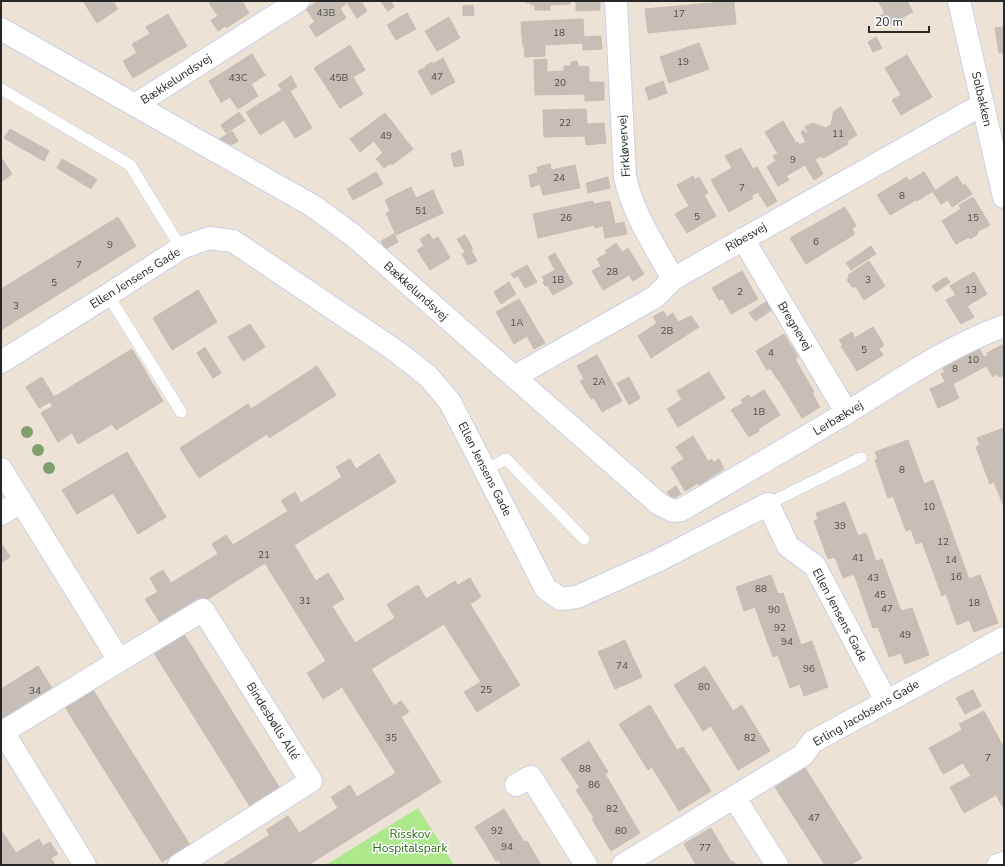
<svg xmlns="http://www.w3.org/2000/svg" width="1005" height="866" viewBox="0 0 1005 866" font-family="'Nunito Sans',sans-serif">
  <rect width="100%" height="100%" fill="#ece2d6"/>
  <path fill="#ade98c" d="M418,808L454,865H326Z"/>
  <path fill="#c7bfb7" stroke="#c7beb0" d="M83,1H113L118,9L97,23Z
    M212,1H242L249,13L226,28L225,26L218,31L211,20L218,16L209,3Z
    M318,1H344L346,4L340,8L346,18L316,37L309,26L315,22L306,9Z
    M346,1H361L367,11L357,18Z
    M382,1H391L394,7L388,11L381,2Z
    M526,1H570V4L550,5V10H535V5H531V3H526Z
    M576,1H600V10L576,11Z
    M734,1L736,24L648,33L645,9Z
    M878,1H907L913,12L890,24V23L883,26L878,17L885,13Z
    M473,5L474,15L463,16V6Z
    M407,13L416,29L396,40L387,25Z
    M168,14L187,46L133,78L123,61L137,53L132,44L150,34L146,27Z
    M449,17L460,38L437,51L425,31Z
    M583,19L584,37L601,36L602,49L583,50V43L545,45V56L525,57L524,46L523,47L521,22Z
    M1004,27V53H999L995,28Z
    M876,37L882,48L873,52L868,42Z
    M699,43L709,69L669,83L660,57Z
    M350,45L365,70L353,77L363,94L340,108L314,68Z
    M252,54L265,75L267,74L251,84L258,96L238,109L230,97L220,103L221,102L209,81Z
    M907,55L932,97L901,115L892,100L901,95L885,68Z
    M443,58L455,82L431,95L418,71L426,67L425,66L432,62L433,64Z
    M547,59V72L564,71V66H571V62L577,61L578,66L589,67V82H604V100L585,101V94L535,95L534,60Z
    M291,76L297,87L290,91L312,128L295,138L284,120L260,135L246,112L282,90L278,85Z
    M663,81L667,93L649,100L645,88Z
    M841,107L857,135L847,141L848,144L823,158L822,156L815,159L823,174L814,180L805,165L786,176L789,180L778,186L767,167L776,161L773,156L778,154L765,132L783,121L796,143L798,142L799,145L806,142L801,132L804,130L806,134L808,132L805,127L812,123L826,128L831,124L834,111Z
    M586,109L587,124L604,123L606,143L586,145L585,136L544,137L543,110Z
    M239,112L245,121L226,133L221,125Z
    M385,113L413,149L392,165L391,163L384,168L376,159L383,153L374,141L360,152L350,139Z
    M10,129L49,151L44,161L4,138Z
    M232,131L238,141L231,145L230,143L225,146L220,139Z
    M741,148L753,169L757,167L777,201L767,207L758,192L751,196L753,198L729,212L711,180L732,168L725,156Z
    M461,150L464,165L454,167L451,154Z
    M1,157L12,174L1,182Z
    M62,159L97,179L91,189L57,168Z
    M550,164L551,170L575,165L580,188L543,195L540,184L531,187L529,175L538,173L537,167Z
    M376,172L383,184L353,200L347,189Z
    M924,172L935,190L917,201L916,200L890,215L877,195L907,177L909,181Z
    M693,176L695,180L699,177L708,193L704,195L716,216L687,233L675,214L689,206L677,185Z
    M957,176L963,186L965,184L972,194L952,207L948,200L941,204L933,192Z
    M608,177L610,188L588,193L586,183Z
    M411,187L416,198L433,190L443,213L396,235L386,213L390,211L385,200Z
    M973,197L990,225L977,232L978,234L970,239L969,237L956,244L942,221L961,209L959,205Z
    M593,201L594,204L610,201L615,224L624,222L627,234L605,238L603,226L595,228L594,225L538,238L533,214Z
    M845,207L856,226L852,229L855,234L806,264L790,238Z
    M118,217L136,246L1,330V289Z
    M394,234L398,242L385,249L381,241Z
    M429,234L433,240L438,237L450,258L430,270L417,250L424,246L420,239Z
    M465,235L473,249L471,250L477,261L468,265L462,254L465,252L457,239Z
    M616,243L622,252L628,248L644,274L633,281L629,275L603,290L592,271L601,266L597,259L607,253L605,251Z
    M871,246L876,254L851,270L846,263Z
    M555,253L573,284L553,295L547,285L545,286L543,282L545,281L542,277L555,270L548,257Z
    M869,261L885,286L864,300L856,287H852L847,280L849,277L848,275Z
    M527,265L537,282L525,288L518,276L514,278L511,274Z
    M742,271L758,299L731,314L723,299L727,297L719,300L712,288Z
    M974,272L987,294L967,306L974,317L961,324L946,300L956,295L950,286Z
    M946,277L950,282L936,292L932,286Z
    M509,282L516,294L501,304L494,292Z
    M198,290L217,322L172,350L153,318Z
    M519,299L545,343L534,349L527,336L514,344L496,312Z
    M767,301L772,310L755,321L749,313Z
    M663,311L667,317L673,313L678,322L691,316L699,327L651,358L638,336L657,323L653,317Z
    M250,324L265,347L243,361L228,337Z
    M873,327L884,345L879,349L883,355L857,371L841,346L843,345L839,340L852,332L855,338Z
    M784,334L798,357L795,359L814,392L812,393L820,407L802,418L778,379V380L770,368L767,370L756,351Z
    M1002,345L1004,348V375L999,377L997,374L993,377L986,366L953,384L959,398L938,408L930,389L945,382L941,374L945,372L941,366L978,346L984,357L988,355L987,353Z
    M205,347L221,373L213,378L197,353Z
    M132,349L163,401L116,430L112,424L78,444L72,433L58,442L41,413L53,406L50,402L39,408L26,387L42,377L54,397Z
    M597,355L622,401L602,412L594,398L591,399L580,381L584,379L577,366Z
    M317,366L336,395L269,438L267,434L199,478L180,448L248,404L251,409Z
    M709,372L725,398L678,427L667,409L682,400L677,391Z
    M629,377L640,398L629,405L617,383Z
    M764,390L780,415L758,429L759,431L749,437L731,410L743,403L741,400L749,395L751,398Z
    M1004,428V507L994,482L990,484L976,447L980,445L977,438Z
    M693,436L708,461L712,459L713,463L719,459L724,469L699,485L698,483L685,491L671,467L684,459L676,447Z
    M908,440L924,484L933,480L969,579L980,575L998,623L974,632L969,620L957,625L946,594L942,596L922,542L916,544L911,529L906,531L893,496L888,498L875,460L878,459L875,452Z
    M127,452L166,517L138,534L113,493L77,514L62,490Z
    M379,454L396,482L294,545L316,581L328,573L344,599L332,606L355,643L395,618L387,604L418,585L426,599L455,581L458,585L470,578L481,597L470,604L520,685L477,712L464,692L481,682L444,624L371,669L394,706L401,701L409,712L401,717L441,782L308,865H222L270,835L266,830L288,816L299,833L338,808L331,797L350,785L357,797L396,773L342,687L323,699L307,673L326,661L265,563L163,627L145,599L158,592L150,578L163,570L171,583L218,554L212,544L226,535L233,545L288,511L281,501L295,492L301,503L342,477L336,467L350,459L356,469Z
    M676,486L681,494L672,499L667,492Z
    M845,502L858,536L866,533L876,561L882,559L901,611L912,608L929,655L905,664L901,653L889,657L878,627L873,628L854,574L843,578L835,557L828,559L814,521L818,519L816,513Z
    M1,543L10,557L1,563Z
    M771,575L778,594L783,593L801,645L812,641L828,687L804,696L800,684L790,688L778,655L773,657L755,607L744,611L736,587Z
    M184,634L281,790L251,808L154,653Z
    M625,640L642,677L615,689L598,652Z
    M38,666L55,693L1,727V689Z
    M705,666L733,711L742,705L770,751L738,770L711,726L703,731L674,685Z
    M93,690L190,845L162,862L65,707Z
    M973,690L981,706L965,714L956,698Z
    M650,705L677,750L683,747L711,791L679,811L652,767L648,770L619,724Z
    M984,711L1004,748V809L996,795L964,813L950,787L971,776L963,763L943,774L929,748L962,730L959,724Z
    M589,741L608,772L605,774L640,833L611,851L592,819L594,818L576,790L580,788L561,759Z
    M805,768L862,858L850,865H825L775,787Z
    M504,809L524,842L527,841L541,865H502L498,860L496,861L475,827Z
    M711,828L731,862L733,861L736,865H696L684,844Z
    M1,830L16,853L39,839L43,846L50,842L58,854L51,858L55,865H1Z"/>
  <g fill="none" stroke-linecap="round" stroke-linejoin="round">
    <g stroke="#ccd0e3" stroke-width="12">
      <path id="service" d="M1,89L130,165L181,248
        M108,295L181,412
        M485,470L506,459L584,539
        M768,504L861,458"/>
    </g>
    <g stroke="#ccd0e3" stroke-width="24">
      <path id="minor" d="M616,1L625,177C633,214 655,246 673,279
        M959,1L1004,197
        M1,29L313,206L354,236L659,504L673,511L681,510C736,478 791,446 846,413C898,382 946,347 1004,326
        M135,105L298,1
        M743,239L847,413
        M1,362L108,295L181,248L209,238L233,241L396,351L428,376L450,402L546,589L561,599L577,597L657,561L768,504L788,546L815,566L886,701
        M514,377L655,297L673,279L983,104
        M1,469L119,660
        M1,514L21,501
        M516,785L531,777L586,865
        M734,797L777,865
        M85,865L3,732C70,691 136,650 203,610L311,781L179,865
        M623,865L803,755L812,742L1004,638
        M998,865L1004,863"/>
    </g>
    <use href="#service" stroke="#fff" stroke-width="11"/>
    <use href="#minor" stroke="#fff" stroke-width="22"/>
  </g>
  <g fill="#7fa06a">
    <circle cx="27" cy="432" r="6"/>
    <circle cx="38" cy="450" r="6"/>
    <circle cx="49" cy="468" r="6"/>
  </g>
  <g text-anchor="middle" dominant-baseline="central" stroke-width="3" stroke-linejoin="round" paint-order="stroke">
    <g font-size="10" fill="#4f4d4b">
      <text x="326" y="13">43B</text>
      <text x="679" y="14">17</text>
      <text x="559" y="33">18</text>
      <text x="683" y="62">19</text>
      <text x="437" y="77">47</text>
      <text x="238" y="78">43C</text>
      <text x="339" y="78">45B</text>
      <text x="560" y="83">20</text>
      <text x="565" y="123">22</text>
      <text x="838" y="134">11</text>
      <text x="386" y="136">49</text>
      <text x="793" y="160">9</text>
      <text x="559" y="178">24</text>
      <text x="742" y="188">7</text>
      <text x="902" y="196">8</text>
      <text x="421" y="211">51</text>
      <text x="697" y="217">5</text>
      <text x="566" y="218">26</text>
      <text x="973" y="218">15</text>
      <text x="816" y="242">6</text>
      <text x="110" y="245">9</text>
      <text x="79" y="265">7</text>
      <text x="612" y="272">28</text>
      <text x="558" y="280">1B</text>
      <text x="868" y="280">3</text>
      <text x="54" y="283">5</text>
      <text x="971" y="290">13</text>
      <text x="740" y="292">2</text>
      <text x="16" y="306">3</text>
      <text x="517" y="323">1A</text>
      <text x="667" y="331">2B</text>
      <text x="864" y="350">5</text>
      <text x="771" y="353">4</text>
      <text x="973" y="360">10</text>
      <text x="955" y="369">8</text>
      <text x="599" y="382">2A</text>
      <text x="759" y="412">1B</text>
      <text x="902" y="470">8</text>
      <text x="929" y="507">10</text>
      <text x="840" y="526">39</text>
      <text x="943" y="542">12</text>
      <text x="264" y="555">21</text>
      <text x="858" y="558">41</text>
      <text x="951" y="560">14</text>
      <text x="956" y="577">16</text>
      <text x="873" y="578">43</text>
      <text x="761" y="589">88</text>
      <text x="880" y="595">45</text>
      <text x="305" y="601">31</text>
      <text x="974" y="603">18</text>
      <text x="887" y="609">47</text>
      <text x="774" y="610">90</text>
      <text x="780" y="628">92</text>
      <text x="905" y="635">49</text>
      <text x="787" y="642">94</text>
      <text x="622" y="666">74</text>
      <text x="809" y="669">96</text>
      <text x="704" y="687">80</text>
      <text x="486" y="690">25</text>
      <text x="35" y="691">34</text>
      <text x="391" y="738">35</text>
      <text x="750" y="738">82</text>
      <text x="988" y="758">7</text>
      <text x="585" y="769">88</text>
      <text x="594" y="785">86</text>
      <text x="612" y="809">82</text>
      <text x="814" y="818">47</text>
      <text x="497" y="831">92</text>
      <text x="621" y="831">80</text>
      <text x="507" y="847">94</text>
      <text x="705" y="848">77</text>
    </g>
    <g font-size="12" fill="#272727" stroke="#fff">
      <text transform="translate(176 79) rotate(-33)">Bækkelundsvej</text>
      <text transform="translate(982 99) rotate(77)">Solbakken</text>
      <text transform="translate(624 146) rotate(-94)">Firkløvervej</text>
      <text transform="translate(746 237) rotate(-30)">Ribesvej</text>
      <text transform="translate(135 278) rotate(-32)">Ellen Jensens Gade</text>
      <text transform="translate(416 291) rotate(42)">Bækkelundsvej</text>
      <text transform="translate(795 326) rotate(59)">Bregnevej</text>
      <text transform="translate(838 418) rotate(-31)">Lerbækvej</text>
      <text transform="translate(485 469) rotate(63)">Ellen Jensens Gade</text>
      <text transform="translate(840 615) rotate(62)">Ellen Jensens Gade</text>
      <text transform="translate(866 713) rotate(-30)">Erling Jacobsens Gade</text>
      <text transform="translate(273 721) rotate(58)">Bindesbølls Allé</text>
    </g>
    <g font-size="12" fill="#256a11" stroke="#fff">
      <text x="410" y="834">Risskov<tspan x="410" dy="14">Hospitalspark</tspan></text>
    </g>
  </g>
  <rect width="1005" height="866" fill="none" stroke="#272727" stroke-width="4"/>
  <path d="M869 26v6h60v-6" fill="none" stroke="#272727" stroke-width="2"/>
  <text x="875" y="26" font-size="12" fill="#272727" stroke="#ffffff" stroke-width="3" paint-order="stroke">20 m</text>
</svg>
